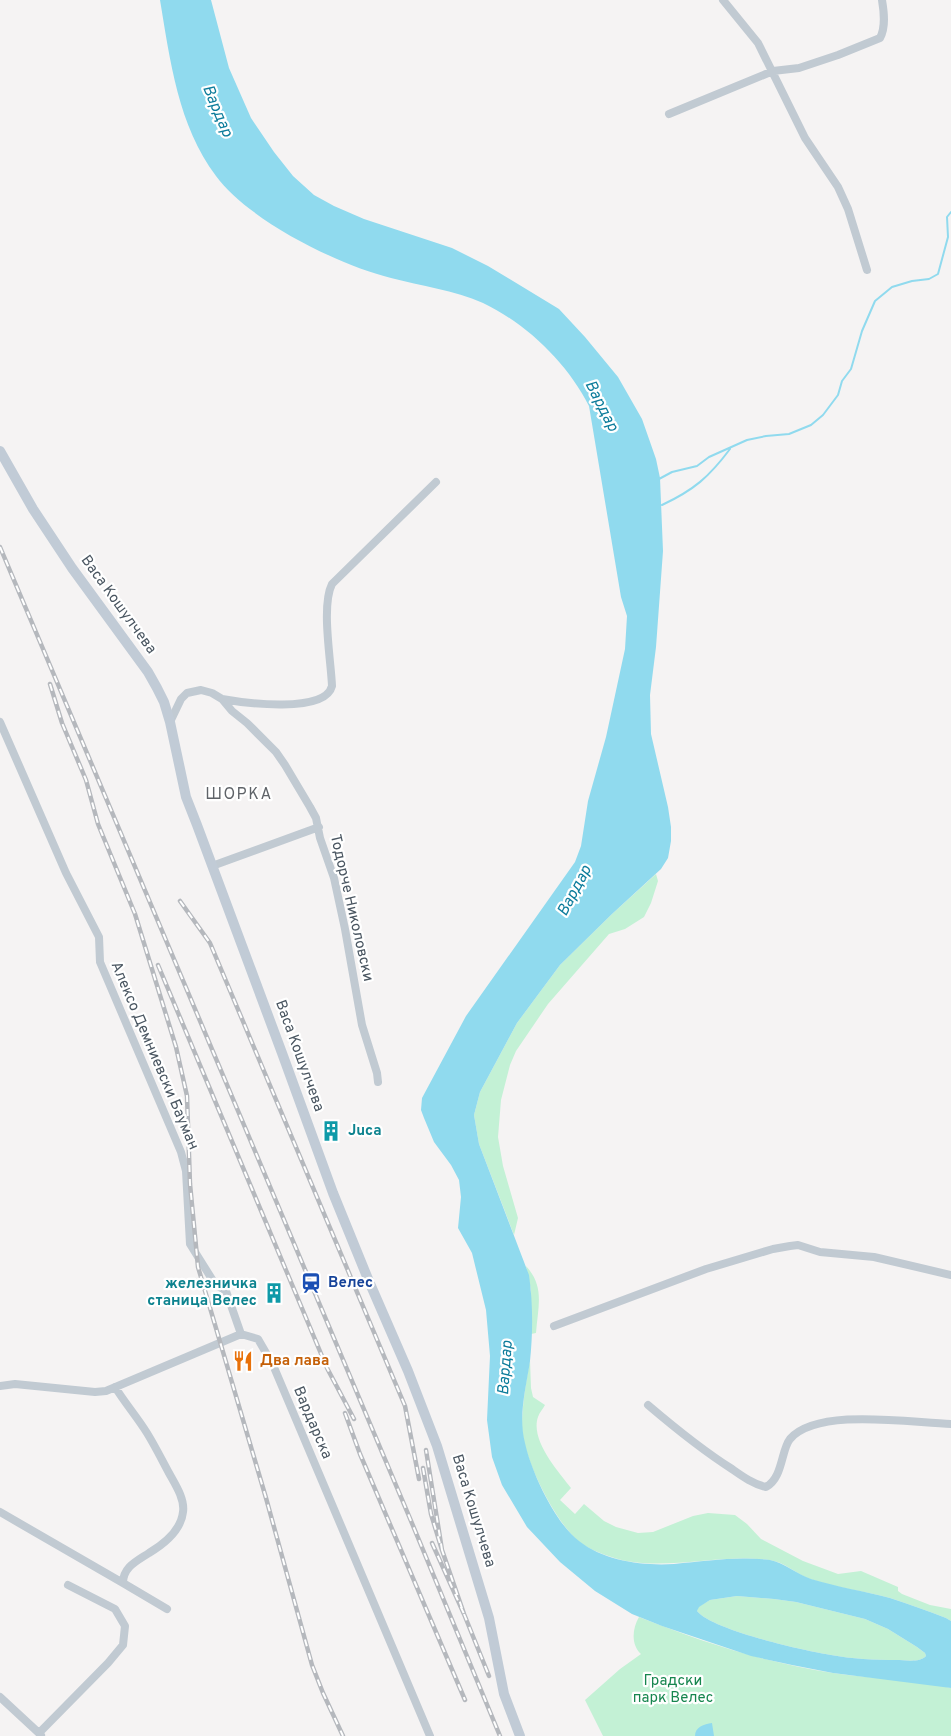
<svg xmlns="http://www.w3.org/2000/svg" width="951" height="1736" viewBox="0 0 951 1736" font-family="Overpass,sans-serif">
  <rect width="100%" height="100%" fill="#f5f3f3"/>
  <path fill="#c3f1d5" d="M656,874L658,881L651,903L644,917L625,929L609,934L548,1004L516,1051L510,1065L501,1100L498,1137L503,1166L518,1218L514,1235L479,1144L474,1115L480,1092L517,1023L560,965L612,914Z
    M526,1266C545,1287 538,1306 536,1333L531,1334V1290Z
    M530,1360L531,1388L533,1397L545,1405C543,1409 539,1413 538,1417C530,1440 558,1471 571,1488L560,1500L575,1514L584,1504L604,1521L616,1527L638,1533L653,1532L693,1516L708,1513L735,1515L747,1524L761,1539L803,1561L838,1574L861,1571L898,1587V1591L902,1594L930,1605L951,1609V1621L946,1618C928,1611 909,1604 890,1598C864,1591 836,1588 810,1579C796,1574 785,1562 769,1560C723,1554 678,1568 633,1562C616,1560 591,1551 578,1541C555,1521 523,1458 522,1428C522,1405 526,1382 530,1360Z
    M737,1596L774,1599L796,1602L865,1619L888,1629L917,1647L925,1653L926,1656C920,1663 905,1660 896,1660C874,1660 852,1659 831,1655C805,1651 712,1630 697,1611L698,1607L710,1600Z
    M639,1617C702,1642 766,1663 833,1673C872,1679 913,1679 951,1688V1736H603L585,1700L620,1669L641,1654C631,1645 632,1629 639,1617Z"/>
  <path fill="#90daee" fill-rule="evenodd" d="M160,0H211L229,68L251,118L274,152L293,176L314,195L334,206L364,219L452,248L488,266L559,309L585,337L618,377L642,419L656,459L660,478L663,551L656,647L650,695L651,734L668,807L671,827V841L668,858L661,869L612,914L560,965L517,1023L480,1092L474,1115L479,1144L529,1275C533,1303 533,1333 530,1361C526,1388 518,1416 525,1443C531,1471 555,1523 579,1541C604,1561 643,1566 674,1564C707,1561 737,1556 770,1560C785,1563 796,1574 811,1579C837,1587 864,1591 890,1598C909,1604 928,1611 946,1618L951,1621V1688L833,1673L792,1665L751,1656L662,1626L632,1614L595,1591L560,1562L527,1527L502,1485L492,1457L487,1420L490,1356L486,1310L472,1253L458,1228L461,1197L459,1180L451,1165L434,1142L424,1118L421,1110L422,1098L466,1016L575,862L581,846L588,801L606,737L625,649L627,616L621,597L589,406C567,363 527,324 483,303C454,290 421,286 391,278C338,265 248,220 216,176C178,126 170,60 160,0ZM737,1596L774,1599L796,1602L865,1619L888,1629L917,1647L925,1653L926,1656C920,1663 905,1660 896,1660C874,1660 852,1659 831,1655C805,1651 712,1630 697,1611L699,1607L710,1600Z
    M712,1723L714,1736H695C695,1727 704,1724 712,1723Z"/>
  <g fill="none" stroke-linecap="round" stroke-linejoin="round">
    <path stroke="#90daee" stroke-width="2" d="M659,479L672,472L697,466L709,457L747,440L766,436L789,434L811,425L823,415L838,395L842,381L851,369L862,331L875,301L892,287L912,281L929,279L938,274L948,237L947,217L951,212
      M662,505C694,490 709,477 730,449"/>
    <path stroke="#c1cad2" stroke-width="8" d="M723,0L758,43L805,138L838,187L848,209L867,270
      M669,114L773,71L799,68L838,55L880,38C886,27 884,12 882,0
      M222,699C244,703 325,714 332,686C331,660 321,606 332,584L436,482
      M0,722L66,873L99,937L100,962L181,1152L186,1171L190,1244L215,1284L226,1291L241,1334
      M170,722L181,699L187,693L201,690L212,693L222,699L232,711L247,723L276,752L285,765L310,807L316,818L320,838L334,878L345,929L362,1025L377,1073L378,1082
      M212,866L319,827
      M554,1326L706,1269L773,1249L790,1246L798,1245L820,1252L874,1257L951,1275
      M0,1386L15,1384L95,1392L106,1391L241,1334L258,1339L273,1365L430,1736
      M115,1387C125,1403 137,1417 147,1433C155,1446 162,1460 169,1473C175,1484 185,1499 183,1512C181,1531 164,1544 149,1553C137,1561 123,1567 123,1583L167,1609
      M648,1405C675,1428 702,1450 732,1469C742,1476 753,1484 766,1487C783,1478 781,1450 790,1439C818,1407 911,1423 951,1424
      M0,1512L123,1583
      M0,1697L41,1735
      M39,1733L108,1663L123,1645L125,1626L115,1609L68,1585"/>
    <path stroke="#c1cbd6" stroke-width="10" d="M0,451L33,509L72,568L148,672L157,688L164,702L170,722L186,797L197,825L282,1053L333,1193L368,1279L408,1371L437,1446L489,1618L504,1694L520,1736"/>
    <g stroke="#b5b8bd" stroke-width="4.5">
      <path id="rail" d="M0,547L409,1516L500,1736
        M50,684L62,723L86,780L98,824L135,914L176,1047L187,1096L190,1184L198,1267L266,1498L312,1665L323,1693L343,1736
        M180,901L210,943L405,1406L419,1479
        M158,965L327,1368L354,1419
        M345,1413L360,1454L465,1700
        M423,1468L431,1514L442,1550L426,1450
        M432,1543L464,1614L442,1550
        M464,1614L489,1676"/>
    </g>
    <use href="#rail" stroke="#fff" stroke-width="2" stroke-dasharray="7" stroke-linecap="butt"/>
  </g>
  <defs>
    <g id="building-bare" transform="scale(1.62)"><path d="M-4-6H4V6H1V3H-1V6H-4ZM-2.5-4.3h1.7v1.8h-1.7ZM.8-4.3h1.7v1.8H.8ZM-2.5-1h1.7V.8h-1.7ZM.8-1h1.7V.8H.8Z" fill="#0f9aa8" stroke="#fff" stroke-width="2.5" paint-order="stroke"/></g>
    <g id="station-bare" transform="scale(1.62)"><path d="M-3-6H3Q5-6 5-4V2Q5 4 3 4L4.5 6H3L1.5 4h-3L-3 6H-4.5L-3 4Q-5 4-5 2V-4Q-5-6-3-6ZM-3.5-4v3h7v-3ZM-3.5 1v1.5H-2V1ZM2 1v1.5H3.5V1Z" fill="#1a4fb4" stroke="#fff" stroke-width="2.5" paint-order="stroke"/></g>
    <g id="restaurant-bare" transform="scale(1.62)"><path d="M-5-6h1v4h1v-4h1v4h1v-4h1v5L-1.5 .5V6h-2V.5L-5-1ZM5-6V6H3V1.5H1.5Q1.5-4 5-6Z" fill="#e8710a" stroke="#fff" stroke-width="2.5" paint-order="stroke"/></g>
  </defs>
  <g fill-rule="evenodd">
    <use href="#building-bare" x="331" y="1131"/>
    <use href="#station-bare" x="311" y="1283"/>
    <use href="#building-bare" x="274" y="1293"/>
    <use href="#restaurant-bare" x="243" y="1361"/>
  </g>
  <g text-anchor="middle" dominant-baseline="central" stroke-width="4.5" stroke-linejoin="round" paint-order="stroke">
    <g font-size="15" fill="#4a5661" stroke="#fff">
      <text transform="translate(118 605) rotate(54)">Васа Кошулчева</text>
      <text transform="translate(351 908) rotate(77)">Тодорче Николовски</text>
      <text transform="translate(154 1056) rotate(67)">Алексо Демниевски Бауман</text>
      <text transform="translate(299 1056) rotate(70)">Васа Кошулчева</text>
      <text transform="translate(312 1423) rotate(67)">Вардарска</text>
      <text transform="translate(473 1511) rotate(73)">Васа Кошулчева</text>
    </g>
    <g font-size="15" font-weight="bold" fill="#0d838f" stroke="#fff" text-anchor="start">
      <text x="348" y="1131">Juca</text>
      <text x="257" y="1284" text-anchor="end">железничка<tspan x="257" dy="17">станица Велес</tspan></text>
    </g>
    <g font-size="15" font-weight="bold" fill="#164399" stroke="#fff" text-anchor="start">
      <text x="328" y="1283">Велес</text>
    </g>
    <g font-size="15" font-weight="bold" fill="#c56008" stroke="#fff" text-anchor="start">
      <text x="260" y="1361">Два лава</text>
    </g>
    <g font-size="15" fill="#17864f" stroke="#fff">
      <text x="673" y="1681">Градски<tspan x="673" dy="17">парк Велес</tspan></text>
    </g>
    <g font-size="16" font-style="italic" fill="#0c7c9b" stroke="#fff">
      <text transform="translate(217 111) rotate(67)">Вардар</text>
      <text transform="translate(601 406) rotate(63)">Вардар</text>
      <text transform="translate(575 891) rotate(-62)">Вардар</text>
      <text transform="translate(506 1368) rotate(-86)">Вардар</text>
    </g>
    <g font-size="16" letter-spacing="1.5" fill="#5f6368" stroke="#fff">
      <text x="239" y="795">ШОРКА</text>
    </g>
  </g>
</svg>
